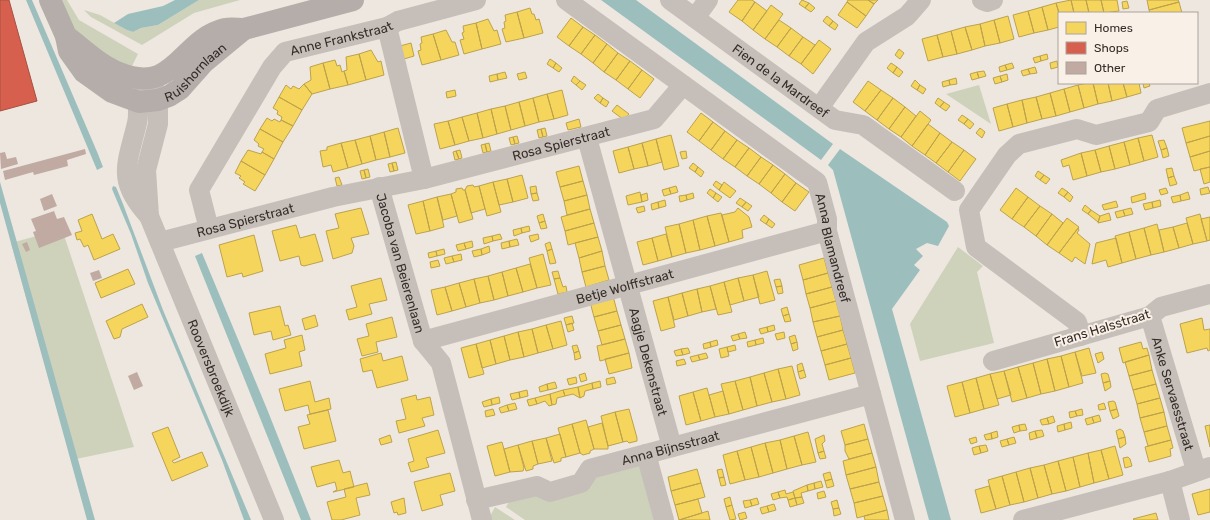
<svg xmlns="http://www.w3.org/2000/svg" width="1210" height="520" viewBox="0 0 1210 520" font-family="Rubik,sans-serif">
  <rect width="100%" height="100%" fill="#ede7e0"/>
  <path fill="#ced2ba" d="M61,0H67L79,20L138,54L131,68L89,46L70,23Z
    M199,0H240L194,13L142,45L91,17L84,10L100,15L127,30L133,32L141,28L158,25Z
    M979,85L991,124L946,94Z
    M62,229L134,447L71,460L11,243Z
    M958,247L983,266L977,272L994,343L920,361L910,324Z
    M646,463L662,520H525L506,507L510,500Z
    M495,507L515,520H488Z"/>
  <path fill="#9cbfbe" d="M26,0H32L98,154L103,167L97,170Z
    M175,0H199L158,25L141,28L133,32L127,30L114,23L128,14L163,6Z
    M601,0H636L833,144L821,160Z
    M840,149L947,222L949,226L938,246L927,243L916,249L923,256L914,265L920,270L892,309L951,520H929L833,170L828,165Z
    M0,182L95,520H87L0,203Z
    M113,186L116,187L123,204L163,310L251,520H244L222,460L148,283L131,234L112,189Z
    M202,253L267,409L311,520H301L195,256Z"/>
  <path fill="#f6d55c" stroke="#bca24c" d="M738,0H752L755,2L742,21L729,12Z
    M802,0L809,3L805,8L799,4Z
    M848,0H868L874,4L866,16L847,2Z
    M868,0H878L874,4Z
    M1071,0H1086L1089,13H1074Z
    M1071,0L1074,13H1059L1056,3Z
    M1086,0H1101L1104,13H1089Z
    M1101,0H1117L1119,11L1104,13Z
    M1147,0H1178L1179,2L1149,10Z
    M1127,1L1129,8L1123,9L1122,2Z
    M755,2L767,11L753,30L742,21Z
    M847,2L866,16L857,28L838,15Z
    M1179,2L1182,13H1150L1149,10Z
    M809,3L815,8L811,12L805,8Z
    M1056,3L1059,13V27L1048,30L1042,7Z
    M771,5L783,14L765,39L753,30Z
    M1042,7L1048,30L1034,33L1028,11Z
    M530,8L532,14H534L536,20L539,19L543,33L524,38L517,12Z
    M1028,11L1034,33L1019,37L1013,15Z
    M517,12L524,38L506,42L502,29L505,28L504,22L506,21L505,15Z
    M827,16L833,21L829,26L823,21Z
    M1008,16L1014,39L1000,43L994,20Z
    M571,18L583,27L569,46L557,37Z
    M488,19L494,31L497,30L501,44L482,49L476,23Z
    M779,20L791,28L777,47L765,39Z
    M994,20L1000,43L985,46L980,24Z
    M833,21L838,25L835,30L829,26Z
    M476,23L482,49L464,54L460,40L464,39L462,33L464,32L463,26Z
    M980,24L985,46L972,50L965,27Z
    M583,27L595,35L581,54L569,46Z
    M965,27L972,50L957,54L951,31Z
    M791,28L803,37L789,56L777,47Z
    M446,30L452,42H455L459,55L441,60L433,34Z
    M951,31L957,54L943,57L937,35Z
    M433,34L441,60L422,65L418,51L421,50L420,44L422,43L421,37Z
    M595,35L607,44L593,63L581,54Z
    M937,35L943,57L928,61L922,39Z
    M803,37L815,45L801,64L789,56Z
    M819,40L831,49L813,74L801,64Z
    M411,43L414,56L404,59L400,46Z
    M607,44L618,53L604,72L593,63Z
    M899,49L904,53L900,59L895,55Z
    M371,50L378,62L381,61L384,75L366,80L359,54Z
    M618,53L630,61L616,80L604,72Z
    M359,54L366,80L348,85L344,71L347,70L346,57Z
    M1047,54L1048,59L1041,61L1040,56Z
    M1040,56L1041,61L1035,63L1033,58Z
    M550,59L556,63L553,68L547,64Z
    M335,60L337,66L340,65L342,72L344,71L348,85L330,89L323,63Z
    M630,61L642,70L628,89L616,80Z
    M1057,61L1058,67L1051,69L1050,63Z
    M323,63L330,89L312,94L304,84L311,80L310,67Z
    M556,63L562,68L559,72L553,68Z
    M891,63L897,67L893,73L887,68Z
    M1012,63L1014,68L1007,70L1005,65Z
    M1005,65L1007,70L1000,72L999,67Z
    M897,67L903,72L899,77L893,73Z
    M1035,67L1037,73L1030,74L1028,69Z
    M1028,69L1030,74L1023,76L1021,71Z
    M642,70L654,79L640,98L628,89Z
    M984,71L986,76L979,78L977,72Z
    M505,72L507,78L498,80L497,74Z
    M525,72L527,78L519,80L517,74Z
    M977,72L979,78L972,80L970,74Z
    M497,74L498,80L490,82L489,76Z
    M1007,74L1008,80L1002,82L1000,76Z
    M574,76L580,81L576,85L571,81Z
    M1000,76L1002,82L995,84L993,78Z
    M956,78L957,84L950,85L949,80Z
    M915,80L920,85L917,90L911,86Z
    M949,80L950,85L943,87L942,82Z
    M580,81L586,85L582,90L576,85Z
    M868,81L881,90L865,111L853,102Z
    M1087,83H1093L1098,104L1084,108L1078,85Z
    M1093,83H1108L1112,101L1098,104Z
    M1108,83H1123L1127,97L1112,101Z
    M1123,83H1139L1141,93L1127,97Z
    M1143,83H1149L1150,86L1144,88Z
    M304,84L312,94L302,110L279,97L286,85L291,89L293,86L299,89Z
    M920,85L926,89L923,94L917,90Z
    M1078,85L1084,108L1070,112L1064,89Z
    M1064,89L1070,112L1056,116L1050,93Z
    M455,90L456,96L447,98L446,92Z
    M562,90L568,115L554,119L547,94Z
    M881,90L893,98L877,120L865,111Z
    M1050,93L1056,116L1042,119L1036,97Z
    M547,94L554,119L539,122L533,98Z
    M598,94L603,98L600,103L594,98Z
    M279,97L302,110L293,126L281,120L282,117L277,114L278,111L273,108Z
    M1036,97L1042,119L1027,123L1022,100Z
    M533,98L539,122L525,126L519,102Z
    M603,98L609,102L606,107L600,103Z
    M893,98L905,107L889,129L877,120Z
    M938,98L944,102L940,107L935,103Z
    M1022,100L1027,123L1013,127L1007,104Z
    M519,102L525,126L511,130L505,106Z
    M944,102L950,106L946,111L940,107Z
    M1007,104L1013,127L999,131L993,108Z
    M617,105L629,114L624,120L612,111Z
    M505,106L511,130L497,134L491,109Z
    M905,107L916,116L901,137L889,129Z
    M491,109L497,134L483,138L477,113Z
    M920,111L931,120L912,146L901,137Z
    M477,113L483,138L469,141L462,117Z
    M701,113L713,122L699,141L687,132Z
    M962,115L968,119L964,124L958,120Z
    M462,117L469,141L455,145L448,121Z
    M267,118L272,121L274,119L280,122L281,120L293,126L283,142L260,129Z
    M579,119L581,127L568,130L566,123Z
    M968,119L974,124L970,129L964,124Z
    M448,121L455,145L440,149L434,124Z
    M1210,121V136L1186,143L1182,128Z
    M713,122L725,131L711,150L699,141Z
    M928,124L940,133L925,155L912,146Z
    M398,128L405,153L390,157L384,132Z
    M545,128L547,136L543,137L541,129Z
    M980,128L985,132L982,138L976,133Z
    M260,129L283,142L274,159L262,152L264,149L258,146L259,144L254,140Z
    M541,129L543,137L539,138L537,130Z
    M725,131L737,140L723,159L711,150Z
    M384,132L390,157L376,160L370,136Z
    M940,133L952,142L936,163L925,155Z
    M671,135L679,166L664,170L656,139Z
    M1152,135L1158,157L1144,161L1138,138Z
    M370,136L376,160L362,164L355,140Z
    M517,136L519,143L515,144L513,137Z
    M1210,136V151L1190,157L1186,143Z
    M513,137L515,144L511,145L509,138Z
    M1138,138L1144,161L1130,165L1124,142Z
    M656,139L662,162L648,166L642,143Z
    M355,140L362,164L348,168L341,143Z
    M737,140L749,148L735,167L723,159Z
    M1164,140L1167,148L1161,150L1158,141Z
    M952,142L964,150L948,172L936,163Z
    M1124,142L1130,165L1115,169L1109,146Z
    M341,143L348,168L333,172L331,165L323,167L320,151L327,150V147Z
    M489,143L491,151L487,152L485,144Z
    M642,143L648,166L634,169L628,147Z
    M485,144L487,152L483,153L481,145Z
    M1109,146L1115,169L1101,172L1095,150Z
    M628,147L634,169L619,173L613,151Z
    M749,148L761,157L747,176L735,167Z
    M1167,148L1169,156L1163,158L1161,150Z
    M248,150L261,154L262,152L274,159L265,175L241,161Z
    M460,150L462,158L459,159L456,151Z
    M964,150L976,159L960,181L948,172Z
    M1095,150L1101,172L1087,176L1081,153Z
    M456,151L459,159L455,160L453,152Z
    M686,151L687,158L682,159L680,152Z
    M1210,151V167L1194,171L1190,157Z
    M1081,153L1087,176L1073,180L1069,165L1063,167L1061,160Z
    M761,157L773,165L759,184L747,176Z
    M241,161L265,175L255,191L243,184L245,182L239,178L241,176L235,173Z
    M396,162L398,170L394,171L392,163Z
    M392,163L394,171L390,172L388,164Z
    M693,163L698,167L695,172L689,168Z
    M773,165L785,174L771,193L759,184Z
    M579,166L583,181L560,187L556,172Z
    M698,167L704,172L701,177L695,172Z
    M1210,167V182L1204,184L1200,169Z
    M1172,168L1174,176L1168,178L1166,169Z
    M368,169L370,177L366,178L364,170Z
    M364,170L366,178L362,179L360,171Z
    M1038,171L1044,175L1040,180L1035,176Z
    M785,174L796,183L782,202L771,193Z
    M522,175L528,198L513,202L507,179Z
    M1044,175L1050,179L1046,184L1040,180Z
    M1174,176L1177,184L1170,186L1168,178Z
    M339,177L342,185L337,186L335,178Z
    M507,179L513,202L499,205L493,182Z
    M583,181L587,195L564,201L560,187Z
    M716,181L722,185L719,190L713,185Z
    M493,182L501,212L487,216L479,186Z
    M724,182L736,191L730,198L719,190Z
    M796,183L809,192L795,211L782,202Z
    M473,185L474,187L479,186L485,209L471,213L465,190L467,186Z
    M536,186L537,193L531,194L530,187Z
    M676,186L678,192L671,194L669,188Z
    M1208,187L1210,193L1201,195L1200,189Z
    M462,188L463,190H465L473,219L459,223L451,194L456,192V189Z
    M669,188L671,194L664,196L662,190Z
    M1016,188L1028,197L1012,219L1000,210Z
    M1062,188L1068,192L1064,197L1058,193Z
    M1166,188L1168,193L1161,195L1159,190Z
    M710,189L716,193L713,198L707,193Z
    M640,192L642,202L628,205L626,196Z
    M1068,192L1073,197L1070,202L1064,197Z
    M1188,192L1190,199L1181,201L1180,195Z
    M537,193L539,200L533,201L531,194Z
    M647,193L648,200L642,202L641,195Z
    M693,193L694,198L687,200L686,195Z
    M716,193L722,197L718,202L713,198Z
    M1145,193L1146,199L1132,203L1131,197Z
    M451,194L457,216L443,220L437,197Z
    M587,195L590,209L567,215L564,201Z
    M686,195L687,200L680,202L679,196Z
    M1180,195L1181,201L1173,203L1171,197Z
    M437,197L444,227L430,231L423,201Z
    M1028,197L1040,206L1024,227L1012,219Z
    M740,198L746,202L742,207L736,203Z
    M665,200L666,206L659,208L658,202Z
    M1160,200L1161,206L1153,208L1152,202Z
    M423,201L430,231L416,234L408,205Z
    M1116,201L1118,207L1104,210L1102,205Z
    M658,202L659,208L652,210L651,204Z
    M746,202L752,206L748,211L742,207Z
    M1152,202L1153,208L1145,210L1143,204Z
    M1085,205L1091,210L1088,214L1082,210Z
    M644,206L645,211L638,213L636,208Z
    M1040,206L1052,214L1036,236L1024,227Z
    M361,208L369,234L351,238L354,246L352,253L333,259L326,231L339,228L335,214Z
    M738,208L749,217L752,227L742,230L743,238L729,242L722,215L735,212Z
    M1131,208L1133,214L1125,216L1123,210Z
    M590,209L594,223L565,231L561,217Z
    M1091,210L1100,216L1098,222L1088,214Z
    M1123,210L1125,216L1117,218L1115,212Z
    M721,213L729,242L715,246L707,216Z
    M1109,213L1111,220L1098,223L1100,216Z
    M92,214L102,239L113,234L120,249L94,260L88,245L84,247L80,239L77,240L75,233L82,231L78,220Z
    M543,214L545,221L539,223L537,216Z
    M1052,214L1063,223L1047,245L1036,236Z
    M1200,214L1207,241L1193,244L1186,218Z
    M764,215L769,219L766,224L760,220Z
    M707,216L715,246L700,250L693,220Z
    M1210,217V240L1207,241L1201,219Z
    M1067,218L1079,227L1059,253L1047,245Z
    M769,219L775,224L772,228L766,224Z
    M693,220L700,250L686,253L679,224Z
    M545,221L547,228L541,229L539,223Z
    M594,223L598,237L568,245L565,231Z
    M1187,223L1193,244L1179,248L1173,227Z
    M679,224L686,253L672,257L665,227Z
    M1157,224L1164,252L1151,255L1144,228Z
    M296,225L300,238L315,234L323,261L304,266L301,265L299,256L280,261L272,231Z
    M529,226L530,231L522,233L521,228Z
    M1173,227L1179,248L1164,252L1159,230Z
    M521,228L522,233L514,236L513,230Z
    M1078,228L1079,230L1077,233L1090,244L1085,264L1075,257L1072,262L1059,253Z
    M1144,228L1151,255L1136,259L1129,232Z
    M1129,232L1136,259L1122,263L1115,236Z
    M500,234L502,239L493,241L492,236Z
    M538,234L539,239L531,242L529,236Z
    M666,234L672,257L658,261L652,238Z
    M254,235L263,271L243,277L242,273L227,277L219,245Z
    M492,236L493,241L484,244L483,238Z
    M598,237L602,251L579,258L575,243Z
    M652,238L658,261L643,265L637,242Z
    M1116,238L1122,263L1108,267L1106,260L1092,264L1096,243Z
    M517,239L519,245L510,247L509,241Z
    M472,241L473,247L466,249L464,243Z
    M509,241L510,247L502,249L501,243Z
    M550,242L552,249L547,251L545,244Z
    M464,243L466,249L458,251L456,245Z
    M489,246L490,252L482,255L481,249Z
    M444,249L445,254L437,256L436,251Z
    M481,249L482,255L474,257L472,251Z
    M552,249L556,263L550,264L547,251Z
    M436,251L437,256L429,258L428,253Z
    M602,251L605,266L582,272L579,258Z
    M461,254L462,260L454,262L452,256Z
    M543,254L551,285L537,288L529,258Z
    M452,256L454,262L446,264L444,258Z
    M824,258L828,273L803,280L799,265Z
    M438,260L440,266L431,268L430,262Z
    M530,264L537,288L523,292L516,268Z
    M605,266L609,280L586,287L582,272Z
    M516,268L523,292L508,296L502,272Z
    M128,269L135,284L101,298L95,283Z
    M558,271L560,278L554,279L552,272Z
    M767,271L775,300L760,304L753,275Z
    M502,272L508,296L494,300L488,276Z
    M828,273L832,287L806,294L803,280Z
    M753,275L759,297L744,301L738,278Z
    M488,276L494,300L480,303L474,279Z
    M381,278L387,300L369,304L372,314L349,320L346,310L357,307L351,286Z
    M560,278L563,287L566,286L567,292L558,294L554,279Z
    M738,278L744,301L730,305L724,282Z
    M474,279L480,303L466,307L459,283Z
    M780,279L782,286L776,287L774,280Z
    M724,282L732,312L718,315L710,286Z
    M459,283L466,307L452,311L445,287Z
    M710,286L716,309L702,312L697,289Z
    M782,286L783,293L778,294L776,287Z
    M445,287L452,311L437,315L431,290Z
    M832,287L836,301L810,308L806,294Z
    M697,289L702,312L688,316L682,293Z
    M682,293L688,316L674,320L668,297Z
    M613,296L617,311L594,317L590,302Z
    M668,297L675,327L661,331L653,301Z
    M836,301L840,316L813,322L810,308Z
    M142,304L148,317L122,329L120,337L114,339L106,321Z
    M280,306L285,326L288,325L291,335L273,340L271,331L254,335L249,313Z
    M787,307L789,314L783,316L781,309Z
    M617,311L621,325L598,331L594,317Z
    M789,314L791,321L785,322L783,316Z
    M315,315L318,326L305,330L302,319Z
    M572,316L574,323L566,325L564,318Z
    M840,316L843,330L817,337L813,322Z
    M392,317L397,337L376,342L378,352L362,356L357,339L369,336L366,324Z
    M1202,318L1204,330L1210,329V350L1208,351L1207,348L1187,353L1180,324Z
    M561,321L567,345L553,349L546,325Z
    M572,323L574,330L568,332L566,325Z
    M546,325L553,349L538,353L532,329Z
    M621,325L625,339L602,345L598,331Z
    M774,325L775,330L768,332L767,327Z
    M767,327L768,332L761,334L759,329Z
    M532,329L538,353L524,357L518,332Z
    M843,330L847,344L821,351L817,337Z
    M518,332L524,357L510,360L504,336Z
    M745,332L747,338L740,339L738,334Z
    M784,332L785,338L777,340L775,334Z
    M738,334L740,339L733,341L731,336Z
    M302,335L305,350L299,352L302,366L270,374L265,354L286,348L284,340Z
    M795,335L797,342L791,344L789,337Z
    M504,336L510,360L496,364L490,340Z
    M763,338L764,343L756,345L755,340Z
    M625,339L629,353L600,361L597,346Z
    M490,340L496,364L482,368L476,344Z
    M717,340L718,345L711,347L710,342Z
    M755,340L756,345L748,347L747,342Z
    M710,342L711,347L704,349L703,344Z
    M797,342L798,349L793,351L791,344Z
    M1141,342L1143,349L1147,348L1149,355L1123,363L1119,348Z
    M476,344L484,374L469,378L461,348Z
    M847,344L851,358L825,365L821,351Z
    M577,345L579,351L574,353L572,346Z
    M735,345L736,350L728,352L727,347Z
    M727,347L729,356L721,358L719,349Z
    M688,348L690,353L683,355L681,349Z
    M1089,348L1096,373L1082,376L1075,352Z
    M681,349L683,355L676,356L674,351Z
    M579,351L581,358L575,360L574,353Z
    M1075,352L1083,383L1069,387L1061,356Z
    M1102,352L1104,359L1098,363L1095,354Z
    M381,353L383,361L402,356L408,380L377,388L372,370L363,372L360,359Z
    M629,353L632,368L609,374L605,359Z
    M706,353L708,358L700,360L698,355Z
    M698,355L700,360L692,362L690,357Z
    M1149,355L1152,370L1129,376L1125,362Z
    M1061,356L1069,387L1055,391L1047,359Z
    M851,358L855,373L829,380L825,365Z
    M684,359L686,364L677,366L676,361Z
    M1047,359L1055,391L1041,394L1033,363Z
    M802,363L804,370L798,372L797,365Z
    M1033,363L1041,394L1027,398L1018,367Z
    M792,366L800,395L786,399L778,369Z
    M1018,367L1027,398L1012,402L1004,371Z
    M778,369L786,399L772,402L764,373Z
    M804,370L806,377L800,379L798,372Z
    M1152,370L1156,384L1133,390L1129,376Z
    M1004,371L1011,395L997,399L990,374Z
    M585,373L587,380L581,382L579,375Z
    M764,373L772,402L757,406L750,377Z
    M1105,373L1108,374L1110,381L1103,383L1101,374Z
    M990,374L999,405L984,409L976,378Z
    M576,377L577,383L569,385L567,379Z
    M614,377L616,383L607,385L606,379Z
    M750,377L757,406L743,410L735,381Z
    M976,378L984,409L970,413L962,382Z
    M310,381L315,402L329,398L331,409L310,414L308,405L285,411L279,389Z
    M600,381L601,387L593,389L592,383Z
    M735,381L743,410L729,414L721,384Z
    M1110,381L1111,387L1105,391L1103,383Z
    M555,382L557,388L548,390L547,384Z
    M962,382L970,413L955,417L947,386Z
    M592,383L593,389L585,391L584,396L580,398L578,387Z
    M547,384L548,390L540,392L539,387Z
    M1156,384L1160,398L1137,404L1133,390Z
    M578,387L580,398L573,394L565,396L563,390Z
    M707,388L715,417L701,421L693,392Z
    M527,390L528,396L520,398L519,392Z
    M563,390L565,396L557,398L556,404L552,405L550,394Z
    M723,391L729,414L715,417L709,395Z
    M519,392L520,398L512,400L510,394Z
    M693,392L701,421L686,425L679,396Z
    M550,394L552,405L549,406L545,401L537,404L535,398Z
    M416,395L417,400L430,397L434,415L422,418L425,426L399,433L396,421L406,419L401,399Z
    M499,397L500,403L492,405L491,399Z
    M535,398L537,404L529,406L527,400Z
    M1160,398L1164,412L1140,418L1137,404Z
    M491,399L492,405L484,407L482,402Z
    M1113,401L1115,402L1117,409L1110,411L1108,402Z
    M515,403L517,409L509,411L507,405Z
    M1104,403L1106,409L1099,410L1098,405Z
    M507,405L509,411L501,413L499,408Z
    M493,409L495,415L486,417L485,411Z
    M629,409L637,438V441L629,443L627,441L623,442L615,412Z
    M1082,409L1083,415L1077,416L1075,411Z
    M1117,409L1119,416L1113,419L1110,411Z
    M328,410L336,441L304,449L298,427L310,424L307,415Z
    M1075,411L1077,416L1070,418L1069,412Z
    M615,412L623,442L608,446L601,416Z
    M1164,412L1167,426L1144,432L1140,418Z
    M1099,415L1101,421L1094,423L1092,417Z
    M1053,416L1055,422L1049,424L1047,418Z
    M1092,417L1094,423L1087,425L1085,419Z
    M1047,418L1049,424L1042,425L1040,420Z
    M586,420L594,449L590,451V453L583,455L580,453L572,424Z
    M1071,422L1072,428L1065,430L1064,424Z
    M602,423L608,446V449H594L588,427Z
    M572,424L580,453L566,457L558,428Z
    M864,424L868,439L845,445L841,431Z
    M1025,424L1027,430L1020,431L1019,425Z
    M1064,424L1065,430L1058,432L1057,426Z
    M1019,425L1020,431L1014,433L1012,427Z
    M1210,425V447L1205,426Z
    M1167,426L1171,440L1148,446L1144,432Z
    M168,427L180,457L172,461L174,463L202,452L208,466L172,481L152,433Z
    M1120,429L1123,431L1125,437L1118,439L1116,431Z
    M438,430L445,453L426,458L429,467L411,472L408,463L414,461L408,439Z
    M1042,430L1044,436L1037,438L1035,431Z
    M997,431L998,437L992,439L991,433Z
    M1035,431L1037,438L1030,440L1029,433Z
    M808,432L816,462L802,465L794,436Z
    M991,433L992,439L986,440L984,435Z
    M560,434L566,457L561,458V461L554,463L546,438Z
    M390,435L392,442L381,445L379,439Z
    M824,435L825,441L822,444L824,451L818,453L815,439Z
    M794,436L802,465L787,469L780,440Z
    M976,437L977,442L971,444L969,439Z
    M1014,437L1016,443L1009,445L1007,439Z
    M1125,437L1126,444L1120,448L1118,439Z
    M546,438L552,461L538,464L532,441Z
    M868,439L872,453L849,459L845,451V445Z
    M1007,439L1009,445L1002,447L1000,441Z
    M780,440L787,469L773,473L765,443Z
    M1171,440L1173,448L1170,449L1171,456L1149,462L1145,447Z
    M532,441L538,464L533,466V469L526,471L518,445Z
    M502,442L510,472L495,476L487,446Z
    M765,443L773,473L759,477L751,447Z
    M518,445L524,468L523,471L510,472L504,449Z
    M986,445L988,451L981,453L979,446Z
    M979,446L981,453L974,455L972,448Z
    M1115,446L1123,475L1109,479L1101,450Z
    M751,447L759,477L745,480L737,451Z
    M1101,450L1109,479L1094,483L1088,453Z
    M737,451L745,480L730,484L723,455Z
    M824,451L826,458L820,459L818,453Z
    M872,453L876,467L846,475L843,461Z
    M1088,453L1094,483L1080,487L1073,457Z
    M1073,457L1080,487L1066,491L1058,461Z
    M1128,457L1130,459L1132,466L1125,468L1123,458Z
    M339,460L343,473L350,471L354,487L333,492L337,490L335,482L317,487L311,467Z
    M1058,461L1066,491L1052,494L1044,465Z
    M1044,465L1052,494L1038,498L1030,468Z
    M876,467L879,482L850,489L846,475Z
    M1030,468L1038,498L1024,502L1016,472Z
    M697,469L701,483L671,491L668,477Z
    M722,469L724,477L719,478L717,470Z
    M830,472L832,479L825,481L823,474Z
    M1016,472L1024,502L1010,505L1002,476Z
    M450,473L455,491L440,495L443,505L422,511L414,482Z
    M1002,476L1010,505L996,509L988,480Z
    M724,477L726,485L721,486L719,478Z
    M832,479L834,486L827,488L825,481Z
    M821,481L823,487L815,489L814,483Z
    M879,482L883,496L854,503L850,489Z
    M367,483L370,495L356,498L360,515L341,520H332L327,502L346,497L344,489Z
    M701,483L705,497L675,505L671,491Z
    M814,483L815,489L808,491L807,485Z
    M807,485L808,491L801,493L802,497L795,498L793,491Z
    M989,486L996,509L981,513L975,490Z
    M1210,489V512L1198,515L1192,494Z
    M785,490L786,494L793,492L795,498L788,500L787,497L780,498L778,492Z
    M824,491L826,497L818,499L817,493Z
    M778,492L780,498L773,500L771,494Z
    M883,496L887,510L857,518L854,503Z
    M730,497L732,505L726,507L724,499Z
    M802,497L804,503L797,505L795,498Z
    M404,498L406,513L398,515L397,512L394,513L391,502Z
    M757,498L759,504L752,506L750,500Z
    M795,498L797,505L790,507L788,500Z
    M698,499L702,513L679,520L675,505Z
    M750,500L752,506L745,508L743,501Z
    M837,500L839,508L833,509L831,502Z
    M774,504L776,510L769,512L767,506Z
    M732,505L736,519L730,520L726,507Z
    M767,506L769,512L762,514L760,508Z
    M839,508L841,514L834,516L833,509Z
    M887,510L889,520H865L864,516Z
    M708,511L710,520H679Z
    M745,512L747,518L740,520L738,514Z
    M1156,513L1158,520H1134L1133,519Z"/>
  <path fill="#d6604d" stroke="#a65042" d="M0,0H9L37,101L0,111Z"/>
  <path fill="#c0aaa2" d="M85,149L86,154L67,160L68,166L34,175L33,172L5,180L3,171Z
    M5,152L7,159L16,157L18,164L1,169L0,153Z
    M52,194L57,206L44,211L40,199Z
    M54,211L57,219L64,217L72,235L39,248L33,232L36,231L31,219Z
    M27,242L30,250L26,252L22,244Z
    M99,270L102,278L93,281L90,273Z
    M137,372L143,386L134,390L128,376Z"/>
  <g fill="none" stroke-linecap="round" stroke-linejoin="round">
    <g stroke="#c6bfb9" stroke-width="20">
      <path id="s1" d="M566,0L817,182L827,219V231L905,520"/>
      <path id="s2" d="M670,0L835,120L863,125L955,191"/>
      <path d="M982,0L987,2L993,0"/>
      <path d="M695,18L708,0"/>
      <path d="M387,27L424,179"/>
      <path id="s3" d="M151,79L158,100V124L146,170L149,216L274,520"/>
      <path d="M146,88C144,93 140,97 139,102C137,109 139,116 137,123C127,165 116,180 149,216"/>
      <path d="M819,108L866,42L907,16L921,0"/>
      <path id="s4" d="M587,138L672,447"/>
      <path id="s5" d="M379,187L423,341L441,363L482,520"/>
      <path id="s6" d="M209,229L199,190L272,67L285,52L387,27L398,21L476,0"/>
      <path id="s7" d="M160,242L333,197L424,179L654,119L683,85"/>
      <path id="s8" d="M1150,316L1196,470"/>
      <path d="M1081,336L1077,322L976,247L969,210L1007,155L1019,144L1077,129L1096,135L1149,122L1157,109L1210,93"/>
      <path id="s9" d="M423,341L827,231"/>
      <path d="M993,361L1150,316L1161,307L1210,294"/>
      <path d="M646,454L664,520"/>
      <path id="s10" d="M476,500L537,486L550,492L581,483L590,469L871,394"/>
      <path d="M1023,520L1170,481"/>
      <path d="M1180,520L1170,481L1210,467"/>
    </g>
    <g stroke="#b4ada9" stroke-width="22">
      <path id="s11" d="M50,0L66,36L69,51L84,72L112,92L139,102L158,100L169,96L180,89L204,62L244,29"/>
      <path d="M66,36C83,49 99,65 119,73C176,96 180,40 225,29C231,28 238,29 244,29L353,0"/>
    </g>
  </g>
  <g text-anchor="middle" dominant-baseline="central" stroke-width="4" stroke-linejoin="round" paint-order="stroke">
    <g font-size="13" fill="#362c28" stroke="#f9f1e7">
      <text stroke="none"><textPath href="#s6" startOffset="261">Anne Frankstraat</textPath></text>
      <text stroke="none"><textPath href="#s11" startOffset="210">Ruishornlaan</textPath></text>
      <text stroke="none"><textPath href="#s2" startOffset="137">Fien de la Mardreef</textPath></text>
      <text stroke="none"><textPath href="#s7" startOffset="413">Rosa Spierstraat</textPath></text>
      <text stroke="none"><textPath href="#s7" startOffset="88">Rosa Spierstraat</textPath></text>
      <text stroke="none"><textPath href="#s1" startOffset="378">Anna Blamandreef</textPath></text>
      <text stroke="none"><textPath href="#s5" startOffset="79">Jacoba van Beierenlaan</textPath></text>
      <text stroke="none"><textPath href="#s9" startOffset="209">Betje Wolffstraat</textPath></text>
      <text transform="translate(1102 328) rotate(-17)">Frans Halsstraat</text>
      <text stroke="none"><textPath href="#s4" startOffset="232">Aagje Dekenstraat</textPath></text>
      <text stroke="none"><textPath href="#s3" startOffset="304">Rooversbroekdijk</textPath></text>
      <text stroke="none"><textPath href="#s8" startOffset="81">Anke Servaesstraat</textPath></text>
      <text stroke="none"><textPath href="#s10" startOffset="209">Anna Bijnsstraat</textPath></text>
    </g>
  </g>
  <rect x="1058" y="12" width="140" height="72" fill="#f9f1e7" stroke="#aba29b"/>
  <rect x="1066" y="22" width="20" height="12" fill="#f6d55c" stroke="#aba29b"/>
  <text x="1094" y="32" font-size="12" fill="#362c28">Homes</text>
  <rect x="1066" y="42" width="20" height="12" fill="#d6604d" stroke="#aba29b"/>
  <text x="1094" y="52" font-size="12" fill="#362c28">Shops</text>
  <rect x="1066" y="62" width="20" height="12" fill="#c0aaa2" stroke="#aba29b"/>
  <text x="1094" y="72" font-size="12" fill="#362c28">Other</text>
</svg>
